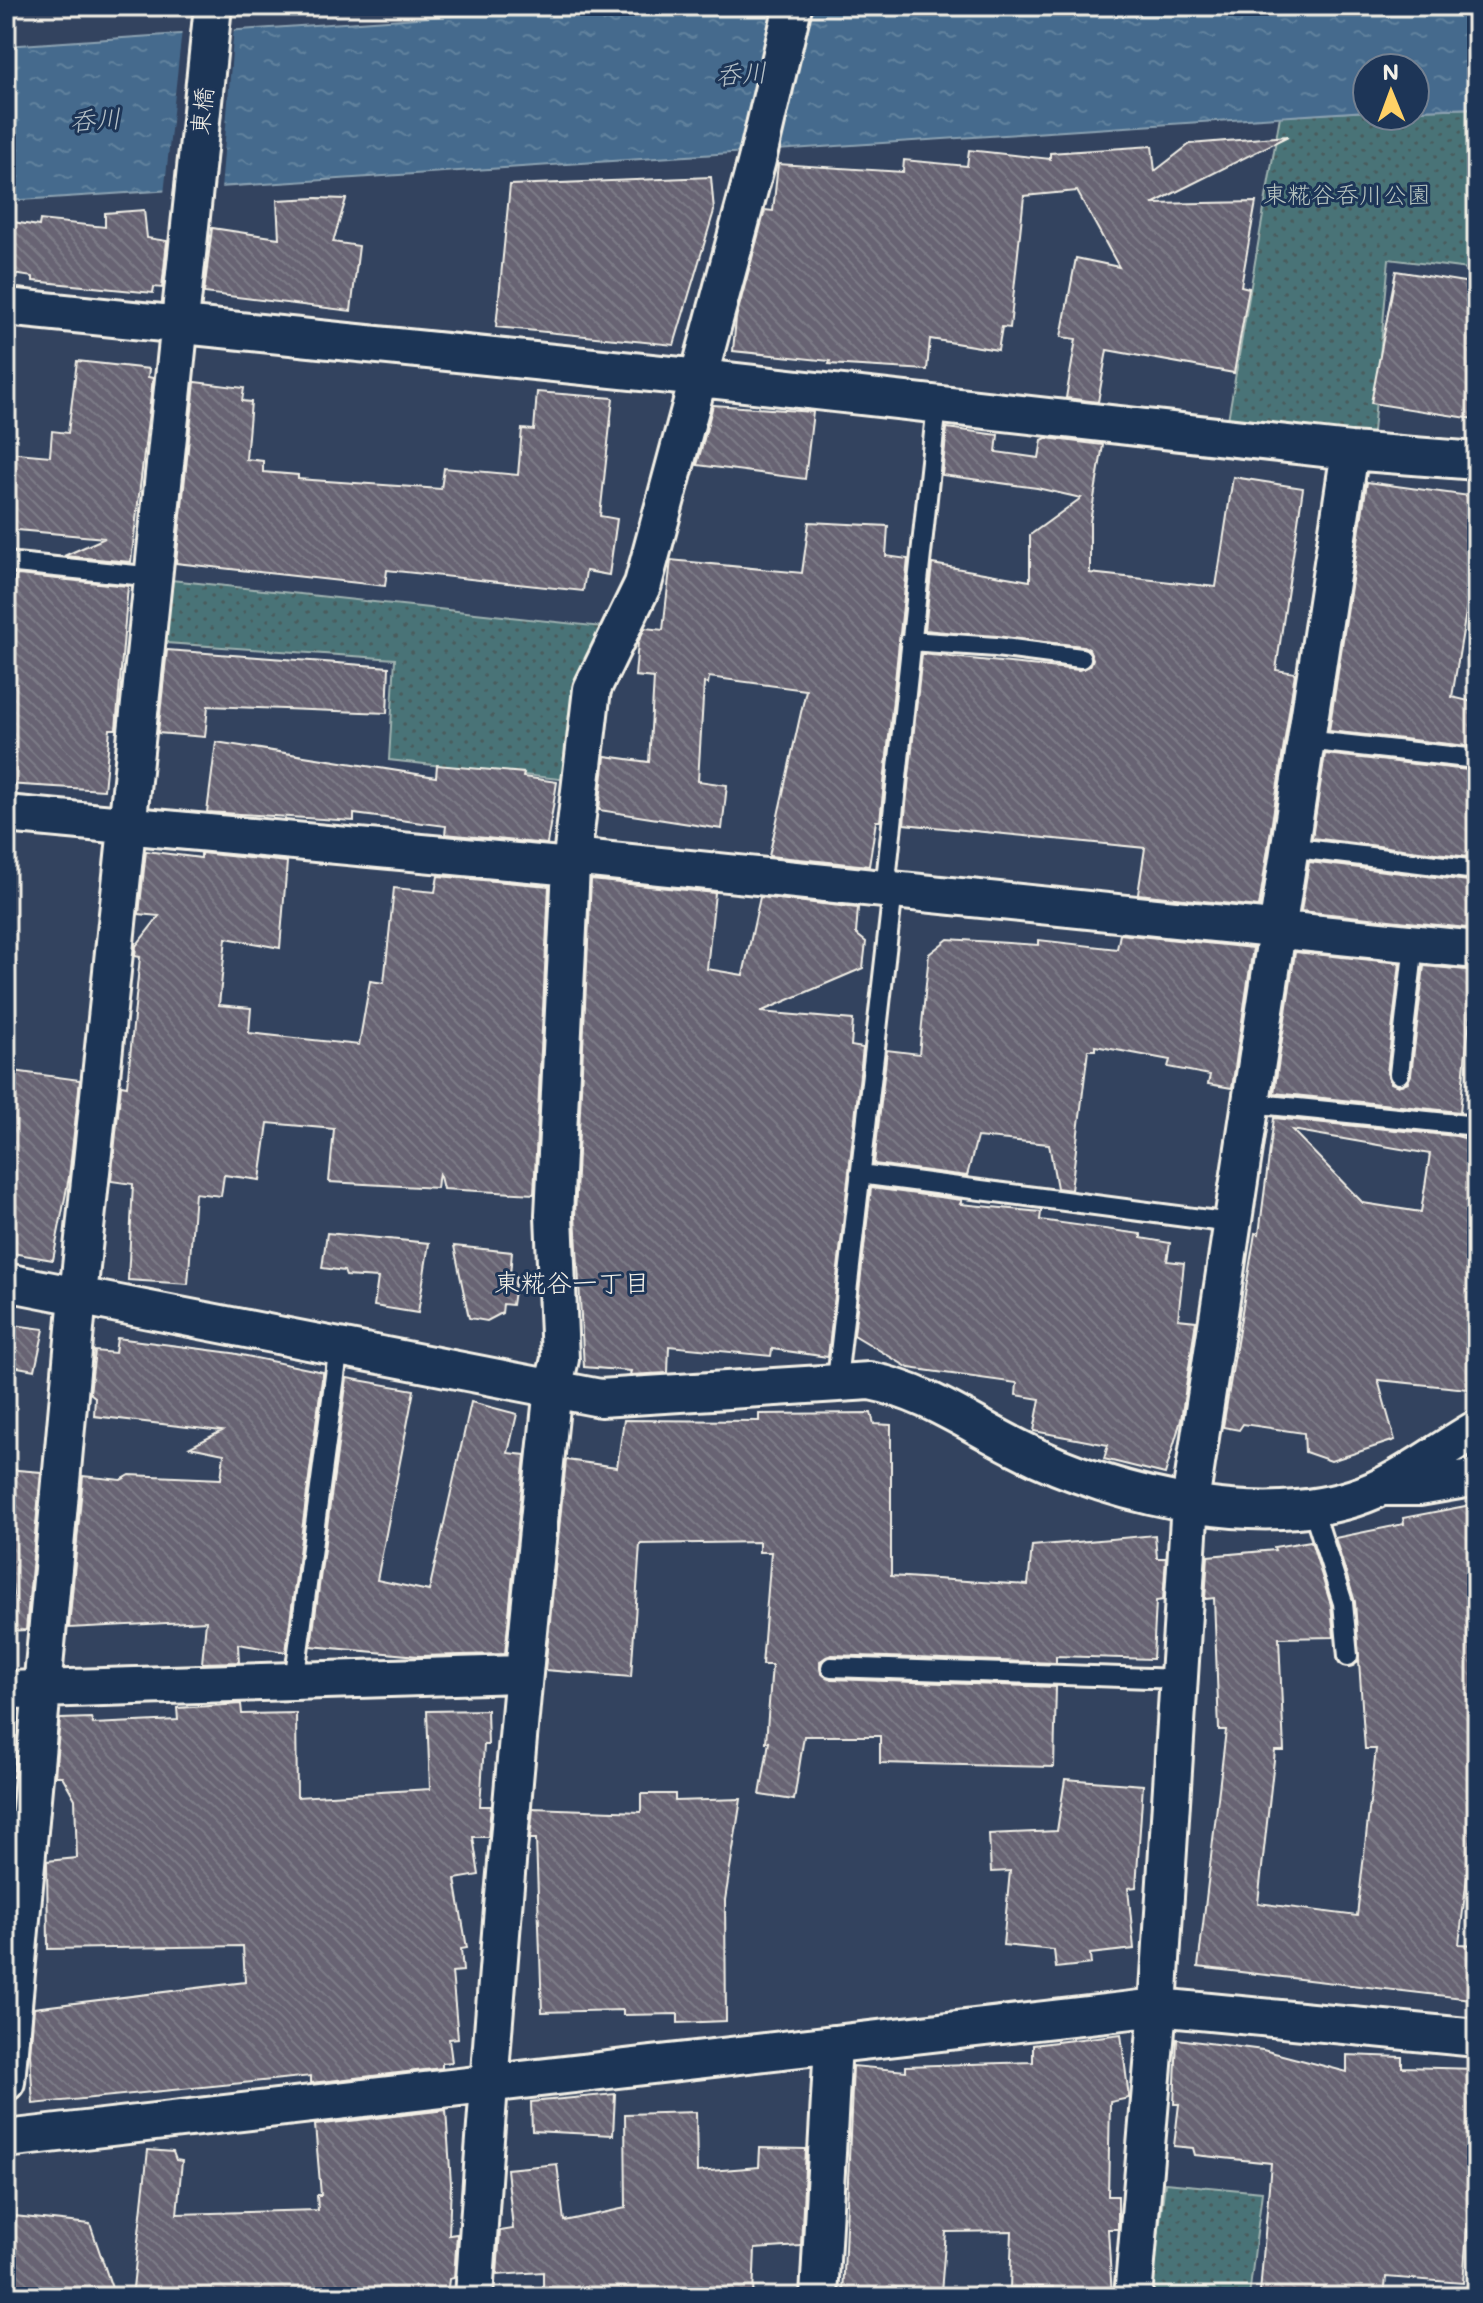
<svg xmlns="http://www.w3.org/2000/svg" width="1483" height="2303" viewBox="0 0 1483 2303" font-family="Mali,'Klee One',sans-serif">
  <defs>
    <pattern id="grass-dots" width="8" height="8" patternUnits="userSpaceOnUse" patternTransform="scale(2)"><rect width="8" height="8" fill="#4a7377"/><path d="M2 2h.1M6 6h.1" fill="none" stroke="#495b5c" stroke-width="1.8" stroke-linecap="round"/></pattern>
    <pattern id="water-ripples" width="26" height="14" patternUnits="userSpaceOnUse" patternTransform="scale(2)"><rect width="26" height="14" fill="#456b8d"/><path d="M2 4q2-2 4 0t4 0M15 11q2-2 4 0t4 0" fill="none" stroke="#60819d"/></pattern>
    <pattern id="building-back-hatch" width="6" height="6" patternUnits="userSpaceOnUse" patternTransform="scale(2)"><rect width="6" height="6" fill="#676473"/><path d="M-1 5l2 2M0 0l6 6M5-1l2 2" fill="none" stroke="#7d7b87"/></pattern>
  </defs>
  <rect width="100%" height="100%" fill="#33435f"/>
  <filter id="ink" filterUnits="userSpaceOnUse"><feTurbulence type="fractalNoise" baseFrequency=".0125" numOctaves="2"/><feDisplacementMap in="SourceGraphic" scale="16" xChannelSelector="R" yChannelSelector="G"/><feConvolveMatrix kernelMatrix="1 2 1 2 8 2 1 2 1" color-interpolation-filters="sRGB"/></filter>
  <g filter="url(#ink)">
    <path fill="url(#grass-dots)" stroke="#9fb2b0" stroke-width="2" d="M1477,108V270L1389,259L1371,453L1225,437L1280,116L1367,111V116H1415V110Z
      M171,580L603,627L568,780L389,760L395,659L166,643Z
      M1165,2183L1262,2192L1249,2297H1150Z"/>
    <path fill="url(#water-ripples)" stroke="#8ba1b1" stroke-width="2" d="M591,6H1477V108L1415,110V68H1367V111L6,201V46Z"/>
    <path fill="#33435f" d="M234,26L221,190L164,194L182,30Z"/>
    <path fill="url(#building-back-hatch)" stroke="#f4f1e8" stroke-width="2" fill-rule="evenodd" d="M1288,136L1152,204L1256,202L1241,286L1249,288L1234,373L1107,350L1098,402L1066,398L1076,339L1061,337L1076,258L1119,267L1077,191L1024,196L1010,328L1002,327L998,350L930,339L927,370L829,364L830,361L733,351L736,318L765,210L773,211L778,164L903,172L904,160L967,166L969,150L1050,159V153L1152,146L1155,171L1190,144Z
      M711,177L714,211L674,345L496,327L510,185Z
      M317,198L346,199L333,242L359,246L351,311L204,293L212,228L279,238L277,200Z
      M144,210L147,238L167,241L162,288L154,287L153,293L33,281V277L6,273V221L39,226L40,220L105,227V213Z
      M1396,271L1477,284V416L1474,419L1371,403Z
      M77,361L149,369L148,377L153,378L131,562L64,556L105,538L6,529V452L50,456L52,431L68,433Z
      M195,382L244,388L242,401L251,402L246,459L263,461V472L298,475V479L441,489L444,468L518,475L522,429L534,430L537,392L613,398L600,516L617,519L609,575L586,571L583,591L387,570L385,586L176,563Z
      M713,405L813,412L805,479L697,465Z
      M947,428L998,435L996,452L1039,458L1042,440L1046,438L1103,445L1090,522V573L1216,587L1233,477L1303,488L1276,670L1295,673L1259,907L1138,894L1145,848L904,824L922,654L1079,670L1090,666L1093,659L1089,649L1083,646L925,630L932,564L1030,581V535L1081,498L1037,488L942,475Z
      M1367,482L1477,497V546L1452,697L1477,703V747L1329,731Z
      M809,522L888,526L886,556L908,559L880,821H876L869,866L769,856L806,690L709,677L708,684L704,683L698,781L727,785L722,829L599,810L605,756L649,762L654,678L635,676L638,642L645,628L663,630L671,560L802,573Z
      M18,575L128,586L116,729H110L104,790L6,784V628L12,629L15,577Z
      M167,650L389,667L387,713L208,706L205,737L158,733Z
      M216,742L436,777L437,765L524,773L523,777L557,782L547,844L445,834L446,826L354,814V821L207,812Z
      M1325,754L1477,771V858L1312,838Z
      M146,851L201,858V853L287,862L280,948L226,938L219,1005L251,1008L249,1033L359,1045L370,981L384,983L394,888L435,892L438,876L549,886L534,1194L443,1189L439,1172L437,1188L329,1182L334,1129L268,1123L260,1180L224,1175L221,1196L195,1193L188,1284L128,1280L133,1184L111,1181L121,1085L127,1086L140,957L135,956L136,946L159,916L139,914Z
      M1309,862L1477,882V929L1301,911Z
      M591,880L715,893L707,969L743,975L760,897L858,908L856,934L866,942L863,968L760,1012L853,1020L851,1046L863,1048L828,1357L772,1349L771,1356L669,1346L668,1373L630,1375L631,1371L584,1367L575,1215Z
      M1120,934L1253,948L1232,1088L1208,1084L1210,1075L1168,1067L1170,1060L1095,1046V1050H1088L1071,1190L1057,1188L1049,1144L977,1137L967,1176L874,1164L887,1050L919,1054L929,954L948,939L1039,945V940L1117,949Z
      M1295,952L1400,963L1387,1073L1391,1083L1398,1086L1408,1082L1411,1075L1424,966L1477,971V996L1473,995L1469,1021L1460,1112L1274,1093Z
      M6,1070L80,1080L69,1177L53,1260L6,1252Z
      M1274,1118L1456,1136L1477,1141V1390L1378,1380L1395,1440L1331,1461L1305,1452L1304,1433L1243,1424L1239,1430L1223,1427L1255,1233L1259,1234ZM1292,1130L1430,1154L1421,1212L1363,1203Z
      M871,1188L962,1200L960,1204L1041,1212L1040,1220L1141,1234V1238L1170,1243L1167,1261L1184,1263L1178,1319L1196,1321L1181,1420L1165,1474L1104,1459L1108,1445L1034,1431L1040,1399L1016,1395L1017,1383L909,1368L854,1335Z
      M327,1233L429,1243L418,1313L374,1306L378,1278L346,1276L344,1271L322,1268Z
      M454,1246L512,1252L510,1275L516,1277L512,1305L503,1304L502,1313L487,1321L469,1318Z
      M6,1324L44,1329L35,1370L6,1365Z
      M117,1338L232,1353L323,1372L286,1652L238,1644L239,1662L202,1663L206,1621L69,1628L83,1476L121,1480L130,1475L221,1479L224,1454L190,1447L222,1431L94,1416L95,1397L90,1393L95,1351L115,1353Z
      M347,1378L414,1390L377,1580L429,1591L471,1402L517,1414L508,1453L525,1455L505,1654L418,1656L311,1646Z
      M871,1413L874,1424L891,1425V1576L1028,1585L1032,1546L1155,1535L1157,1558H1166L1163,1600L1156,1601L1153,1659L1056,1656V1663L831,1655L820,1661L821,1673L831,1679L1056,1687L1054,1767L880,1763V1736H804L794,1800L760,1795L769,1742H766L772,1665H762L771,1552H759V1542L640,1544L631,1677L545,1670L566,1460L617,1467L624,1420L759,1421V1414Z
      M6,1469L41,1472L26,1630L6,1631V1596H13L6,1526Z
      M1471,1505L1477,1535V1639L1471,1640L1477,1670V1793L1459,1944L1477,1945V1988H1473L1471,1999L1198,1967L1226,1730H1219L1214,1598L1205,1599L1208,1556L1275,1550L1274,1547L1311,1541L1331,1605L1334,1637L1279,1638L1284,1751H1275L1258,1903L1357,1916L1376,1749H1365L1355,1602L1335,1538L1404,1524L1403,1518Z
      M241,1704L242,1714L296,1713L297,1797L430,1789L427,1711L487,1710L488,1745H484L480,1806H491L488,1837H473L479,1875L455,1879L467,1948L461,1949L463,1971L452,1972L458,2038L449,2039L452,2062L442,2063V2068L311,2083V2076L33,2104L30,2054L34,2008L245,1982L243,1946L48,1949L47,1861L77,1858L75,1799L62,1776H55L60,1719L91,1718L93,1724L178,1720L177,1708Z
      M6,1720H18L13,1777H6Z
      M1065,1779L1143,1785L1136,1887L1128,1888L1134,1949L1090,1954L1091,1964L1056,1968L1054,1950L1003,1945L1010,1871L991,1872L989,1834L1057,1831Z
      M641,1794H675V1801L741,1799L725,1900L726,2021L678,2023V2014L623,2015V2010L542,2012L536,1839H530L533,1808L641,1812Z
      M1121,2034L1129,2098L1110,2102L1108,2196H1118V2229H1108L1112,2297H1054L1053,2287L1010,2288L1012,2231L946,2232L941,2292L888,2287V2297L843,2296L853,2066L906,2071V2066L1033,2062V2045Z
      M1177,2039L1263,2050L1347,2072V2055L1402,2057V2067L1477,2069V2239L1467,2230L1463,2283L1386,2277L1384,2297L1260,2293L1271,2163L1195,2155L1193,2148L1174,2146L1179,2104H1174Z
      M615,2094L613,2135L532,2131L531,2102Z
      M446,2110L451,2184L449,2235L457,2234L454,2278L449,2279L447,2297H132L148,2150L173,2152L176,2160L182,2161L177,2214L318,2210L317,2195H321L315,2125Z
      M696,2112L697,2172L759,2167L760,2148L806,2149L801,2246L755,2249L753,2297H543V2272L497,2275L500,2231L513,2229L507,2169L557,2164L564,2221L626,2208L625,2114Z
      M14,2216L90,2224L115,2297H6Z"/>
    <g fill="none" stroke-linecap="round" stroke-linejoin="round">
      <g stroke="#f4f1e8" stroke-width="24">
        <path id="service" d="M6,562L155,577
          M910,641L996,647L1081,658
          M1305,740L1477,759
          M1288,847L1477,870
          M1399,1074L1414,944
          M1249,1103L1477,1126
          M860,1174L1231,1223
          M837,1380L893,890L887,871L937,405
          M1313,1509L1343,1603L1348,1656
          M831,1667L1179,1679
          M294,1682L339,1346"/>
      </g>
      <g stroke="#f4f1e8" stroke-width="42">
        <path id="minor" d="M6,307L700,378L1350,451L1477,461
          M6,814L571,867
          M572,857L1477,950
          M6,1282L600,1398L870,1381C926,1392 968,1423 1018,1448C1115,1498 1282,1538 1383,1486C1416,1470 1445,1447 1477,1429
          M1384,1487H1419L1477,1477
          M6,1690L522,1674
          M6,2082L78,1296L213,6
          M6,2139L1158,2007L1477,2038
          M474,2297C494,1993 520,1691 553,1388L560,1359L554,1215L571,867L592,689L643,584L757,160L793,6
          M819,2297L833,2044
          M1133,2297L1158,2007L1190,1503L1350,451"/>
      </g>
      <use href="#service" stroke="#1d3557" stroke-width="18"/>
      <use href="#minor" stroke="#1d3557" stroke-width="36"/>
    </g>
  </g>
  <g text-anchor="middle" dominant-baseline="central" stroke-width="6" stroke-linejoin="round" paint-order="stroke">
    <g font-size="24" fill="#f4f1e8" stroke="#1d3557">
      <text transform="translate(201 111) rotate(-84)">東橋</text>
    </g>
    <g font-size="24" fill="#b8c5c0" stroke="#1d3557">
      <text x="1347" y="193">東糀谷呑川公園</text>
    </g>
    <g font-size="26" font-style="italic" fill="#b7c2c8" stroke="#1d3557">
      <text transform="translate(741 73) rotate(-4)">呑川</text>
      <text transform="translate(95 119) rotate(-4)">呑川</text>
    </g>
    <g font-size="26" fill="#f4f1e8" stroke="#1d3557">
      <text x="572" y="1282">東糀谷一丁目</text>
    </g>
  </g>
  <rect width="1483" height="2303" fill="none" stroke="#1d3557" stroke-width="32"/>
  <rect x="16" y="16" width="1451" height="2271" fill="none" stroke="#f4f1e8" stroke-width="3" filter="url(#ink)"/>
  <g transform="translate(1391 92) rotate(359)"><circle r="38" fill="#1d3557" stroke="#738091" stroke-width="2"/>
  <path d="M0-6L14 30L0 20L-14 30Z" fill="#ffd166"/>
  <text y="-12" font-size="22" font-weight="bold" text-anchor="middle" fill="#f4f1e8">N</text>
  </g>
</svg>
